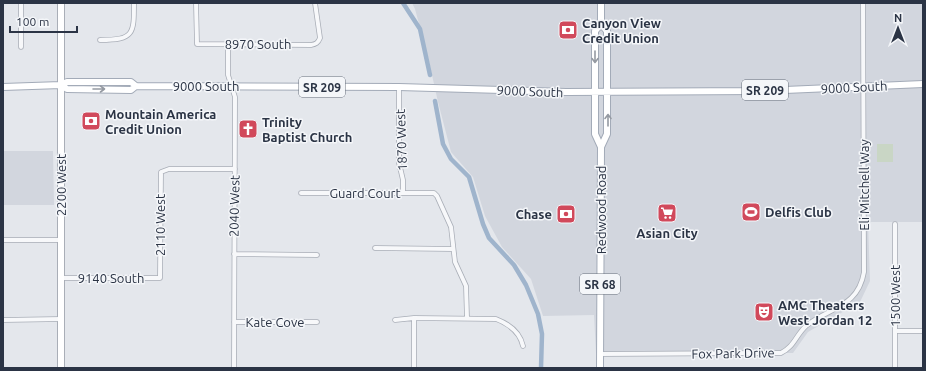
<svg xmlns="http://www.w3.org/2000/svg" width="926" height="371" viewBox="0 0 926 371" font-family="Ubuntu,sans-serif">
  <rect width="100%" height="100%" fill="#e4e7ec"/>
  <path fill="#d2d6de" d="M412,3H923V222H868L870,281L860,302L808,332L793,353H596L594,315L543,316L531,279L502,247L485,216L473,177L451,152L438,102L428,57L415,9Z
    M3,151H53L54,205H3Z"/>
  <path fill="#c9d6c5" d="M877,144H893V162H877Z"/>
  <g fill="none" stroke-linecap="round" stroke-linejoin="round">
    <path stroke="#9fb4cc" stroke-width="4.5" d="M403,3L420,29L430,75
      M435,101L443,144L451,159L469,177L483,224L489,238L514,265L526,285L538,314L542,334L541,368"/>
    <g stroke="#a9aeb7" stroke-width="5.5">
      <path id="street" d="M21,3V47
        M196,3L197,44L311,45C316,44 318,43 320,38L315,3
        M100,40C134,40 134,34 134,3
        M228,44V75L235,97L234,368
        M399,87V163L403,180V193
        M301,193H434L437,196L451,227L455,262L466,286L467,318
        M895,224V368
        M3,240H61
        M375,248L453,249
        M234,254L317,255
        M61,278H160L161,172L169,169H235
        M3,320L61,319
        M395,320L414,318L496,319C509,324 520,332 523,346
        M234,322H317
        M895,331H923
        M600,354L781,353C794,347 796,335 806,326C829,307 858,308 864,272L863,3
        M414,368V318"/>
    </g>
    <g stroke="#a9aeb7" stroke-width="8">
      <path id="secondary" d="M61,3V368"/>
    </g>
    <g stroke="#a3abb8" stroke-width="8">
      <path id="primary" d="M601,3V24L607,31V134L601,147
        M61,85L67,89L131,90L136,86
        M3,87L61,85L67,82H131L136,86L399,87L566,92L760,91L923,84
        M600,368L601,147L595,134V31L601,24"/>
    </g>
    <use href="#street" stroke="#f7f8fa" stroke-width="4"/>
    <use href="#secondary" stroke="#fff" stroke-width="6"/>
    <use href="#primary" stroke="#fff" stroke-width="6"/>
  </g>
  <defs><path id="oneway-shaft" d="M-6 0H5M1.5-3L5.5 0L1.5 3" fill="none" stroke-width="1.6" stroke-linecap="round" stroke-linejoin="round"/></defs>
  <g stroke="#959aa2">
    <use href="#oneway-shaft" transform="translate(595 57) rotate(90)"/>
    <use href="#oneway-shaft" transform="translate(99 89)"/>
    <use href="#oneway-shaft" transform="translate(608 120) rotate(-90)"/>
  </g>
  <defs>
    <g id="bank-square" transform="scale(1)"><rect x="-9" y="-9" width="18" height="18" rx="4" fill="#d1495b" stroke="#f4f6f9"/><path d="M-6-4H6V4H-6ZM0-2.3a2.3 2.3 0 1 0 0 4.6a2.3 2.3 0 1 0 0-4.6Z" fill="#fff"/></g>
    <g id="church-square" transform="scale(1)"><rect x="-9" y="-9" width="18" height="18" rx="4" fill="#d1495b" stroke="#f4f6f9"/><path d="M-1.2-6h2.4v3.5h3.3v2.4h-3.3V6h-2.4V-.1h-3.3v-2.4h3.3Z" fill="#fff"/></g>
    <g id="stadium-square" transform="scale(1)"><rect x="-9" y="-9" width="18" height="18" rx="4" fill="#d1495b" stroke="#f4f6f9"/><path d="M0-5a6.5 5 0 1 0 0 10a6.5 5 0 1 0 0-10ZM-3.5-1.8h7v3.6h-7Z" fill="#fff"/></g>
    <g id="supermarket-square" transform="scale(1)"><rect x="-9" y="-9" width="18" height="18" rx="4" fill="#d1495b" stroke="#f4f6f9"/><path d="M-6-5.5h2.5l.6 2H6L4.5 2H-2.5L-4.4-4H-6ZM-1.5 3.2a1.3 1.3 0 1 0 .1 0ZM3 3.2a1.3 1.3 0 1 0 .1 0Z" fill="#fff"/></g>
    <g id="theatre-square" transform="scale(1)"><rect x="-9" y="-9" width="18" height="18" rx="4" fill="#d1495b" stroke="#f4f6f9"/><path d="M-5-5.5Q0-4 5-5.5V0Q5 5 0 6Q-5 5-5 0ZM-3.3-2.5H-1v1.5H-3.3ZM1-2.5H3.3v1.5H1ZM-2.8 1Q0 5.5 2.8 1Z" fill="#fff"/></g>
  </defs>
  <g fill-rule="evenodd">
    <use href="#bank-square" x="568" y="30"/>
    <use href="#bank-square" x="91" y="121"/>
    <use href="#church-square" x="248" y="129"/>
    <use href="#stadium-square" x="751" y="212"/>
    <use href="#supermarket-square" x="667" y="213"/>
    <use href="#bank-square" x="566" y="214"/>
    <use href="#theatre-square" x="764" y="312"/>
  </g>
  <g text-anchor="middle" dominant-baseline="central" stroke-width="3" stroke-linejoin="round" paint-order="stroke">
    <g fill="#f4f6f9" stroke="#676e7b" stroke-width="1">
      <rect x="299" y="77" width="46" height="20" rx="3"/>
      <rect x="742" y="80" width="46" height="20" rx="3"/>
      <rect x="580" y="274" width="40" height="20" rx="3"/>
    </g>
    <g font-size="12" font-weight="bold" fill="#2b3445">
      <text x="322" y="87">SR 209</text>
      <text x="765" y="90">SR 209</text>
      <text x="600" y="284">SR 68</text>
    </g>
    <g font-size="13" font-weight="bold" fill="#2b3445" stroke="#f4f6f9" text-anchor="start">
      <text x="582" y="23">Canyon View<tspan x="582" dy="15">Credit Union</tspan></text>
      <text x="105" y="114">Mountain America<tspan x="105" dy="15">Credit Union</tspan></text>
      <text x="262" y="122">Trinity<tspan x="262" dy="15">Baptist Church</tspan></text>
      <text x="765" y="212">Delfis Club</text>
      <text x="552" y="214" text-anchor="end">Chase</text>
      <text x="667" y="233" text-anchor="middle">Asian City</text>
      <text x="778" y="305">AMC Theaters<tspan x="778" dy="15">West Jordan 12</tspan></text>
    </g>
    <g font-size="13" fill="#2b3445" stroke="#f4f6f9">
      <text x="258" y="44">8970 South</text>
      <text x="206" y="86">9000 South</text>
      <text transform="translate(854 87) rotate(-3)">9000 South</text>
      <text transform="translate(530 91) rotate(2)">9000 South</text>
      <text transform="translate(401 140) rotate(-92)">1870 West</text>
      <text transform="translate(61 185) rotate(-90)">2200 West</text>
      <text transform="translate(864 185) rotate(-90)">Eli Mitchell Way</text>
      <text x="365" y="193">Guard Court</text>
      <text transform="translate(234 206) rotate(-89)">2040 West</text>
      <text transform="translate(601 210) rotate(-90)">Redwood Road</text>
      <text transform="translate(160 225) rotate(-90)">2110 West</text>
      <text x="111" y="278">9140 South</text>
      <text transform="translate(895 296) rotate(-90)">1500 West</text>
      <text x="275" y="322">Kate Cove</text>
      <text transform="translate(733 353) rotate(-1)">Fox Park Drive</text>
    </g>
  </g>
  <rect width="926" height="371" fill="none" stroke="#2b3445" stroke-width="8"/>
  <g transform="translate(898 28)" stroke="#f4f6f9" stroke-width="3" paint-order="stroke">
  <path d="M0-3L7 15L0 10L-7 15Z" fill="#2b3445"/>
  <text y="-6" font-size="11" font-weight="bold" text-anchor="middle" fill="#2b3445">N</text>
  </g>
  <path d="M10 26v6h67v-6" fill="none" stroke="#2b3445" stroke-width="2"/>
  <text x="16" y="26" font-size="12" fill="#2b3445" stroke="#f4f6f9" stroke-width="3" paint-order="stroke">100 m</text>
</svg>
